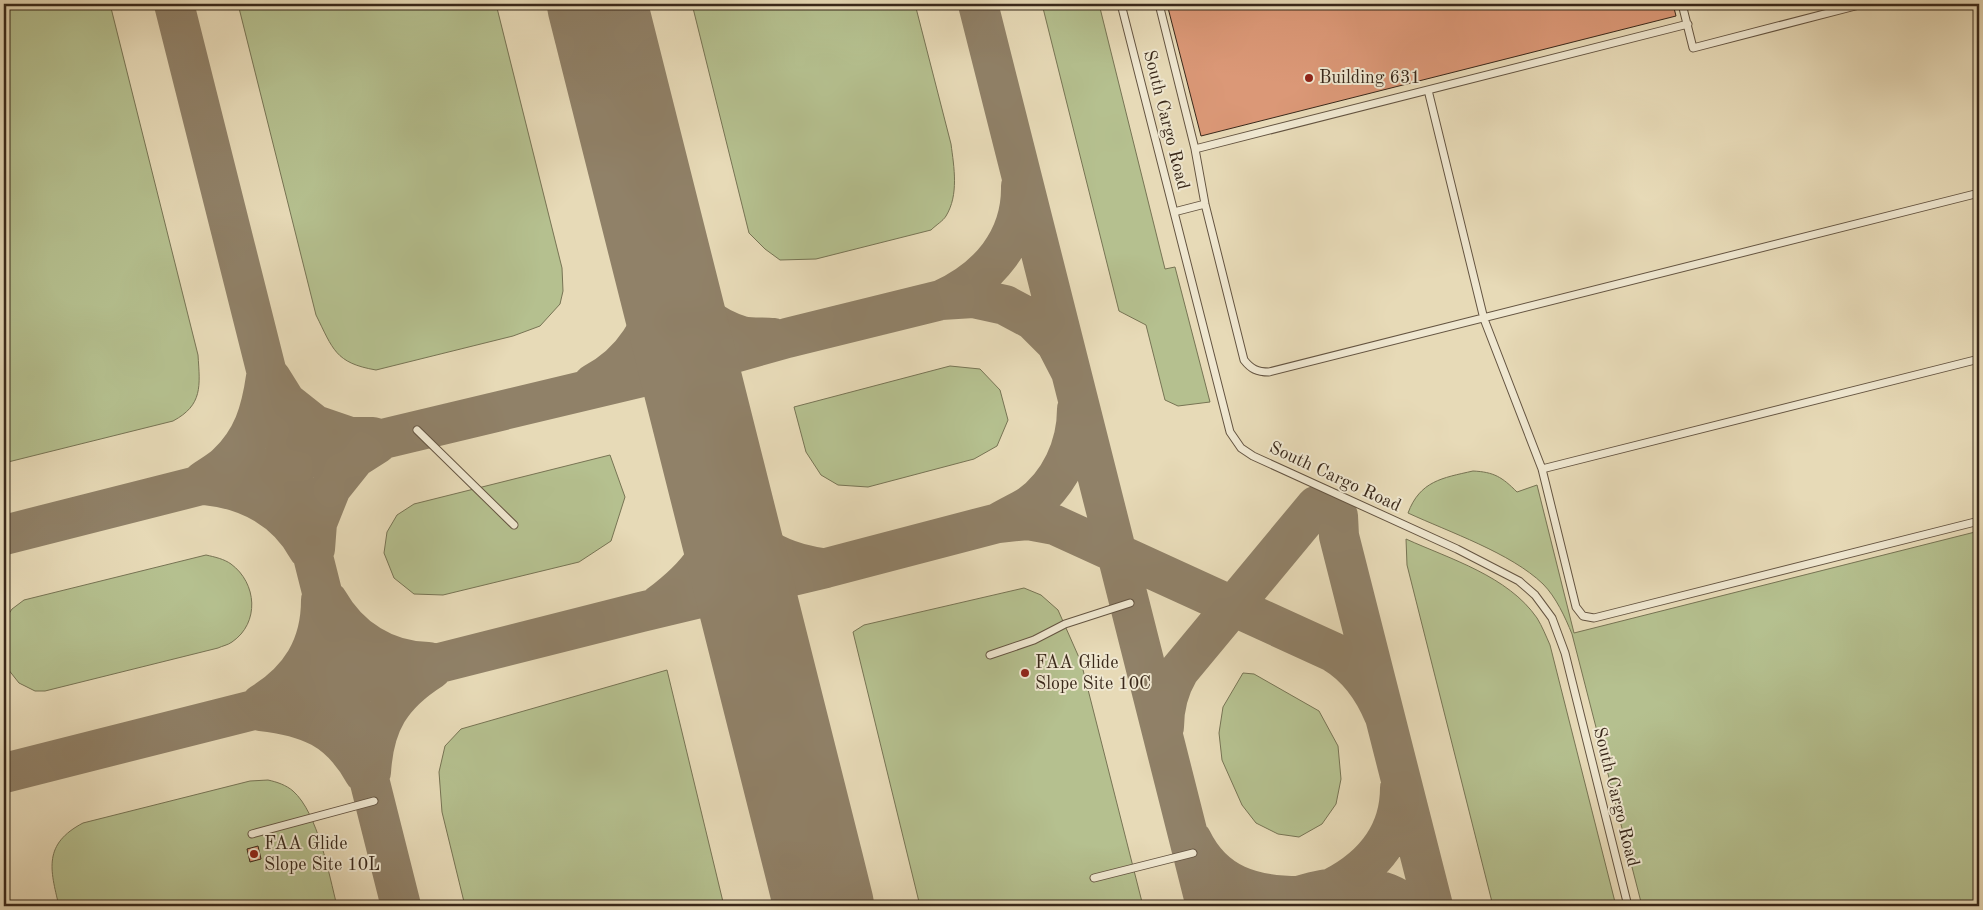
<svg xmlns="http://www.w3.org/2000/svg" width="1983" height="910" viewBox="0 0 1983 910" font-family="'Old Standard TT',serif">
  <rect width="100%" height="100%" fill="#e7dab7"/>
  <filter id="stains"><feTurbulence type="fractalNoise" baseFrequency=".004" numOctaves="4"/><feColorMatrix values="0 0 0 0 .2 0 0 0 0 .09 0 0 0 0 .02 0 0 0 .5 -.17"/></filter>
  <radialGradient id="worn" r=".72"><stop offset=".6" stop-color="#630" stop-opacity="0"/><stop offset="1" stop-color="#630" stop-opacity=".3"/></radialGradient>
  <path fill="#b5c08f" stroke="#777454" d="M4,4H110L198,355C200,386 203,405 173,421L4,463Z
    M238,4H496L562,268L563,291L560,304L540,326L513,336L376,370C335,363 333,349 316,315Z
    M692,4H915L951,144C954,167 959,195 946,216C943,221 936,225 931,230L816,259L780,260L765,249L749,233Z
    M1042,4H1099L1165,269L1175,267L1210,402L1178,406L1165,400L1146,325L1119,311Z
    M950,366L980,369L1000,390L1008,420L997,446L974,459L868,487L838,485L821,475L806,452L794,407Z
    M610,455L625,497L611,541L579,562L443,595L414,594L394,578L384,553L387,532L397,515L414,504Z
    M1473,471C1494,472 1502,477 1517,492L1537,485L1574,633L1979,531V906H1642L1572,634C1565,617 1556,597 1543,584C1511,553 1449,532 1408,513C1420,481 1442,478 1473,471Z
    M1406,539C1450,559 1508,576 1537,618C1542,626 1546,636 1550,645L1616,906H1493L1407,565Z
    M206,555C215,557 224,559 231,564C257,583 260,623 232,642C228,645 222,646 218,648L45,691H35L19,683L4,664V621L12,609L24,600Z
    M1024,588L1041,595L1058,610L1081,662L1143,906H920L853,632L864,625Z
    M667,670L724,906H465L442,812L439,772L445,746L461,729Z
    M1243,673L1254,674L1319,711L1338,746L1341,779L1336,804L1322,824L1299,837L1278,834L1256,823L1242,805L1222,760L1219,733L1223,707Z
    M268,780C277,782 286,785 293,791C318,813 329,875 337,906H59C50,869 43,844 83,823L250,781Z"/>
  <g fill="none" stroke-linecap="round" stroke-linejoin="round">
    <path stroke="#908168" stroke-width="40" d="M174,4L401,906
      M978,4L1206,906
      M941,300C988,279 1022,240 1021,186
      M271,378L286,402L315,425L350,437H373
      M593,384C636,361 652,327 666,282C688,304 711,328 742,336C752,338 763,337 773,338
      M202,482C210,476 220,471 227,464C253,439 261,412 266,377
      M205,485C248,489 287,510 308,549
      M1338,516L1339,536L1433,906
      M998,523C1008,517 1019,512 1029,506C1060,484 1077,446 1077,409
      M4,535L387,438L688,366L787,338L941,300L973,298L1005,305L1033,320L1056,343L1071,372
      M315,549L317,523L331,488L355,458L377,444
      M328,601C349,638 386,662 429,662
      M659,605C700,574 718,551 723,499C745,542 774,561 822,568
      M261,704C300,680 321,647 321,600
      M261,711C308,716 340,729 364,773
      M1164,727C1164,706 1169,688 1179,671L1316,506
      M371,772C374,723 391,695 432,669
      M4,773L641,612L826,568L998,523L1028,520L1055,525L1333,652C1358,667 1373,688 1384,715
      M1192,840C1214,885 1253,896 1299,896
      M1334,887C1374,866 1400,834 1400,788
      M1277,906C1288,899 1301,895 1313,892C1347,884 1380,883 1409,906"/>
    <path stroke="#908168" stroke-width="100" d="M597,4C672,305 750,605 824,906"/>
  </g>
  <path fill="#db9877" stroke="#39281a" d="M1167,4H1673L1676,16L1201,136Z
    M258,846L261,859L250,862L247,849Z"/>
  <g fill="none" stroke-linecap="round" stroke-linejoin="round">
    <g stroke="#645441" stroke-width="9">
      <path id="service" d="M1121,4L1230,432L1241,448L1253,456L1457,549L1519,581L1535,595L1552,618L1565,653L1628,906
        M1159,4L1195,149L1205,204L1244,360C1251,369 1257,372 1269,372L1979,193
        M1682,4L1693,48L1863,4
        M1978,4L1979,7
        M1428,90L1484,319L1542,469L1576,607L1583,616L1594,618L1979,521
        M1195,149L1688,24
        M1174,212L1205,204
        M417,430L514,525
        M1542,469L1979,359
        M990,655L1034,640L1065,624L1130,603
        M252,834L374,801
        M1094,878L1193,853"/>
    </g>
    <use href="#service" stroke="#efe7d0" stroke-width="7"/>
  </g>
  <g fill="#8f2418" stroke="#efe7d0" stroke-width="2">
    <circle cx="1309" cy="78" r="5"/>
    <circle cx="1025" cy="673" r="5"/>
    <circle cx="254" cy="854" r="5"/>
  </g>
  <g text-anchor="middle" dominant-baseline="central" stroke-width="4" stroke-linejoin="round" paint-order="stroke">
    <g font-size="18" fill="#39281a" stroke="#efe7d0" text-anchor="start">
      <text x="1319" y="78">Building 631</text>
      <text x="1035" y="663">FAA Glide<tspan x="1035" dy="21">Slope Site 10C</tspan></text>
      <text x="264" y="844">FAA Glide<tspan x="264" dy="21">Slope Site 10L</tspan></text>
    </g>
    <g font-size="18" fill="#39281a" stroke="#efe7d0">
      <text transform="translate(1166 120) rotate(76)">South Cargo Road</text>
      <text transform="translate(1335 477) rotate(25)">South Cargo Road</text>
      <text transform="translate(1616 797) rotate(76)">South Cargo Road</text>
    </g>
  </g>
  <rect width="1983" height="910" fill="none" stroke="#e7dab7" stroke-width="20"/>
  <rect x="5" y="5" width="1973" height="900" fill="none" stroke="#39281a" stroke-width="2.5"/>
  <rect x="10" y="10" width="1963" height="890" fill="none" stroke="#39281a"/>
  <rect width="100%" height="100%" filter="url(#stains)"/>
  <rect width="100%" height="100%" fill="url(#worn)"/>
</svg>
